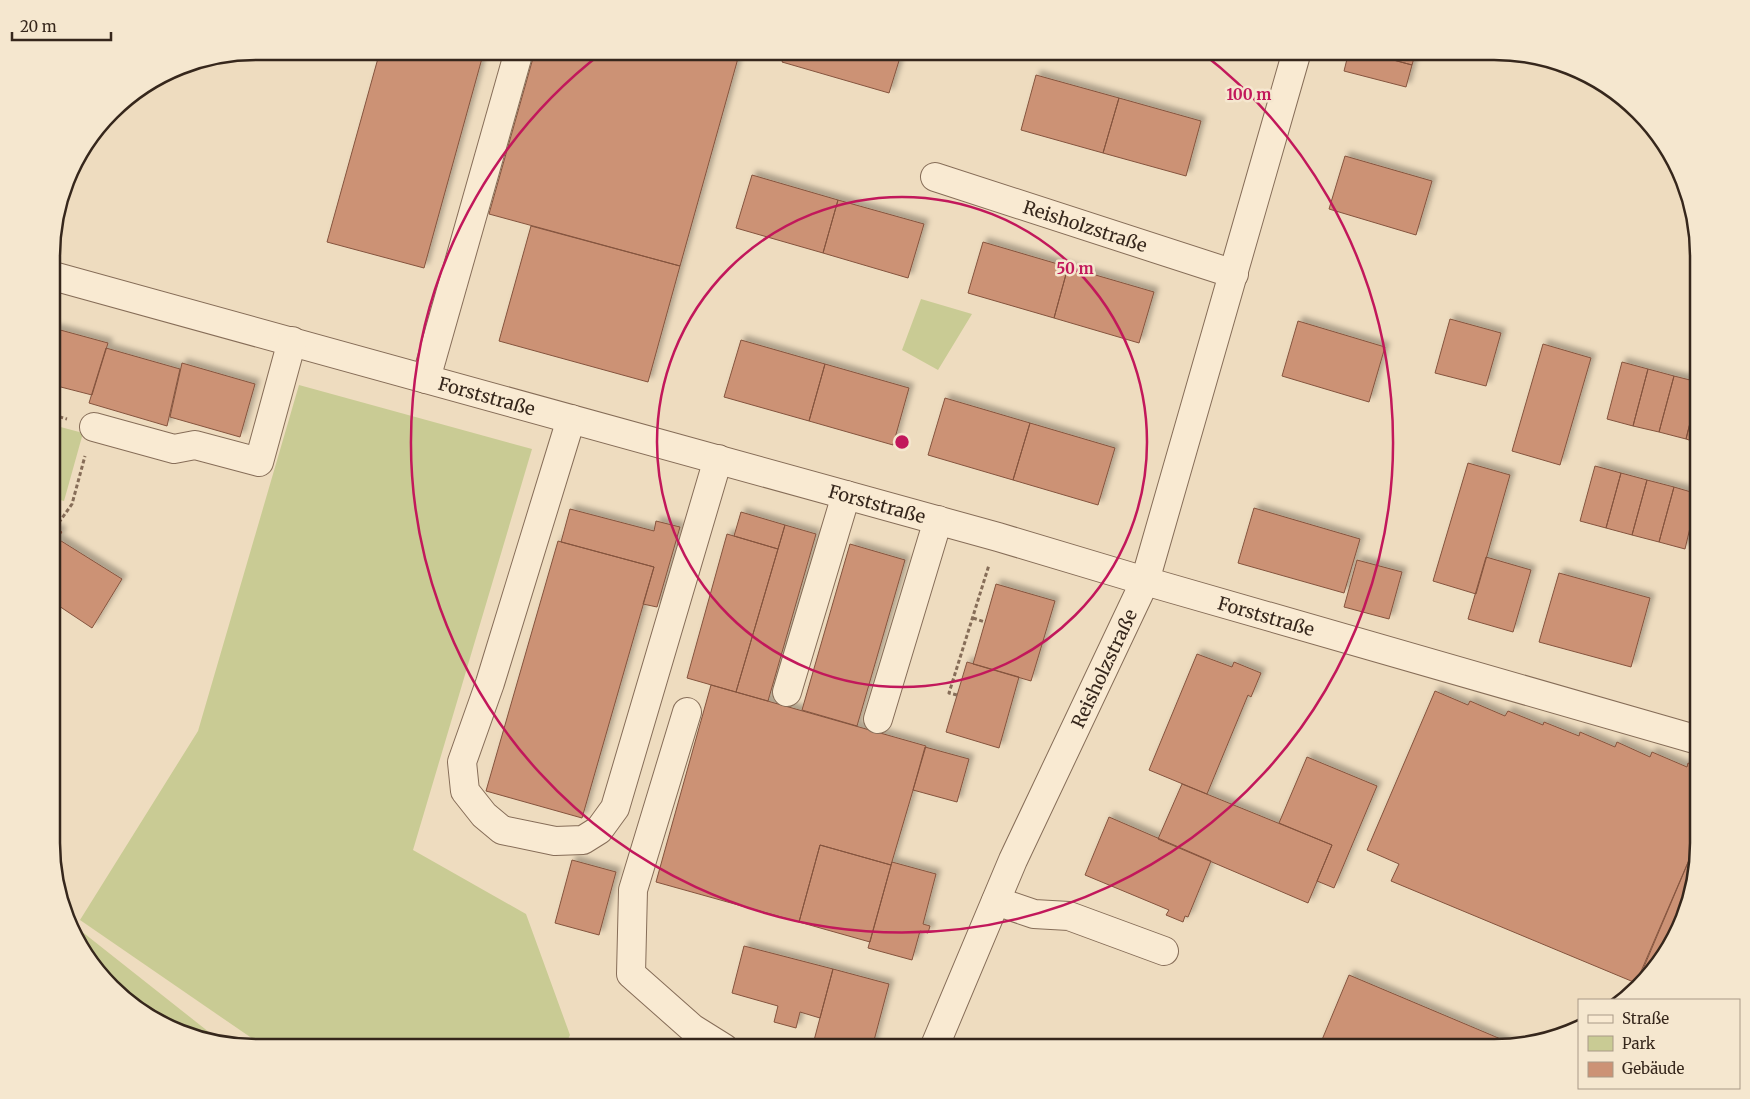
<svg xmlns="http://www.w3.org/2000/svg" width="1750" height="1099" viewBox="0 0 1750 1099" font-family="Merriweather,serif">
  <defs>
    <filter id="shadow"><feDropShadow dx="4.5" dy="-4.5" stdDeviation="2.5" flood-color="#0004"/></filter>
  </defs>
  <rect width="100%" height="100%" fill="#eedcbf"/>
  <path fill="#c9cb94" d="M921,299L972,314L938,370L902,350Z
    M299,385L532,449L413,850L526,914L570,1035L564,1048H266L80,920L198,731Z
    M53,425L83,433L64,501L53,498Z
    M71,923L224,1044L203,1041L142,1013L79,946Z"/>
  <path fill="#cc9275" stroke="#85543e" filter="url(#shadow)" d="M380,51H484L424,268L327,242Z
    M535,51H740L680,266L489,214Z
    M786,51H902L889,93L782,62Z
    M1349,51H1360L1412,65L1406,87L1344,71Z
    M1360,51H1416L1412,65Z
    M1036,75L1119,98L1103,153L1021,130Z
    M1119,98L1201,121L1186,176L1103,153Z
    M1345,156L1432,181L1416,235L1329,209Z
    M752,175L838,200L823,253L736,228Z
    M838,200L924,224L908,278L823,253Z
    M531,226L680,266L648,382L499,341Z
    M983,242L1068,267L1054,318L968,293Z
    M1068,267L1154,292L1139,343L1054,318Z
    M1450,319L1501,333L1486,386L1435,373Z
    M1298,321L1385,347L1369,402L1282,376Z
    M53,328L108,343L92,395L53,385Z
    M741,340L825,364L809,421L724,397Z
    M1543,344L1591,358L1560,465L1512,451Z
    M106,348L180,369L167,426L89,403Z
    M1622,362L1648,369L1633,426L1607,419Z
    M182,363L255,384L240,437L170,417Z
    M825,364L909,388L893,445L809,421Z
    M1648,369L1674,376L1659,432L1633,426Z
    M1674,376L1698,382V391L1686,439L1659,432Z
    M1698,391V443L1686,439Z
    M945,398L1030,423L1013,480L928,455Z
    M1030,423L1115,448L1098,505L1013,480Z
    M1468,463L1510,475L1476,594L1433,581Z
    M1595,466L1621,473L1606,528L1580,521Z
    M1621,473L1647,480L1632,535L1606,528Z
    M1647,480L1674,487L1659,542L1632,535Z
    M1674,487L1698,494L1685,549L1659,542Z
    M1254,508L1360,539L1344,593L1238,563Z
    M570,509L654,531L656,521L680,527L657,607L643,604L654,567L561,542Z
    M741,512L785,525L778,549L734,536Z
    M785,525L816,534L768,701L736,692Z
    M53,527L62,532L53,546Z
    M727,534L778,549L736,692L687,678Z
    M58,539L122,579L92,628L53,602V546Z
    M558,541L654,567L582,818L486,791Z
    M850,544L905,560L857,726L802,710Z
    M1486,557L1531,570L1513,632L1468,619Z
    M1357,560L1402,572L1389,619L1344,607Z
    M1559,573L1650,598L1631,667L1539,642Z
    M996,584L1055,601L1031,681L973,664Z
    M1197,654L1232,667L1234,662L1261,673L1251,697L1248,695L1207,794L1149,770Z
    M967,662L1019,677L999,748L946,732Z
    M711,685L926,746L891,865L820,845L799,922L656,882Z
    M1435,691L1468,705L1470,701L1505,716L1508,711L1543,725L1544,722L1579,736L1580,732L1615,747L1617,742L1650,757L1652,752L1687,767L1688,763L1698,767V839L1636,983L1391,881L1399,864L1367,850Z
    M925,747L969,759L957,802L913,790Z
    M1307,757L1377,786L1334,888L1317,881L1332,845L1279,823Z
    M1182,784L1332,845L1308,903L1158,839Z
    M1109,817L1211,861L1188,917L1185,916L1183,922L1166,915L1169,910L1085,875Z
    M1698,839V856L1688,909L1664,957L1638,981Z
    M820,845L891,865L870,942L799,922Z
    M572,860L616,872L599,935L555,923Z
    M892,862L936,874L923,924L930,926L928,933L920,931L912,960L868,948Z
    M744,946L833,969L820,1018L800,1012L796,1028L774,1022L778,1006L732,993Z
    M833,969L889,984L872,1048H812Z
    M1349,975L1515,1045L1507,1047H1319Z"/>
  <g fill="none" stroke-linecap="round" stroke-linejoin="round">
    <g stroke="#866d58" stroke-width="30">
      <g id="minor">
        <path id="s1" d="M935,177L1234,274"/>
        <path id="s2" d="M53,276L998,537L1145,581L1698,740"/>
        <path d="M426,379L519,51"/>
        <path d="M571,419L490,683L462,762L465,791L484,815L502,830L555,841L583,840L599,830L615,808L718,459"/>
        <path d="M94,427L174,449L195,445L259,462L292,341"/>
        <path d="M787,692L846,495"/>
        <path d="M687,712L633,890L631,974L692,1028L724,1048"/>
        <path d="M878,719L938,520"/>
        <path d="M996,901L1034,914L1069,916L1164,951"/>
        <path id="s3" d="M934,1048L1013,860L1145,581L1297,51"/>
      </g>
    </g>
    <path stroke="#866d58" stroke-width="3" stroke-dasharray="4 2.5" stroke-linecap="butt" d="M53,415L67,419
      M55,528L72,504L85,456
      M973,618L985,622
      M957,695L949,693L989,565"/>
    <use href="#minor" stroke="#f9ead2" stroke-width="28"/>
  </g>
  <g fill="none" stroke="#c2185b" stroke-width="2.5">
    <circle cx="902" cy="442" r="245"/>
    <path d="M1201 52A491 491 0 1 1 603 52"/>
  </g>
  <g text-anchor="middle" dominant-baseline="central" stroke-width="5" stroke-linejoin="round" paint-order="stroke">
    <g font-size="18" fill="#36271c" stroke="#f5e7cf">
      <text stroke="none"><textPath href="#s1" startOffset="158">Reisholzstraße</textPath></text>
      <text stroke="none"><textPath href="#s2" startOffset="450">Forststraße</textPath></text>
      <text stroke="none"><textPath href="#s2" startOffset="855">Forststraße</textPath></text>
      <text stroke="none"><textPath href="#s2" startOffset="1260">Forststraße</textPath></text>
      <text stroke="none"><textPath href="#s3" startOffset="416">Reisholzstraße</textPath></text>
    </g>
  </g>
  <path d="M0 0H1750V1099H0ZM256 60H1494A196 196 0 0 1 1690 256V843A196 196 0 0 1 1494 1039H256A196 196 0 0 1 60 843V256A196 196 0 0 1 256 60Z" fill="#f5e7cf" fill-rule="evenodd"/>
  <path fill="none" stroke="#36271c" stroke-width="2.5" d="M256 60H1494A196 196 0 0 1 1690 256V843A196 196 0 0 1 1494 1039H256A196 196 0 0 1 60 843V256A196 196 0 0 1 256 60Z"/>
  <circle cx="902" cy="442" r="8" fill="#c2185b" stroke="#f5e7cf" stroke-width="2.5"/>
  <g font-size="15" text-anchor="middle" font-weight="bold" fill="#c2185b" stroke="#f5e7cf" stroke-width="5" stroke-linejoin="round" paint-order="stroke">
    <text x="1249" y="100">100 m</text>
    <text x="1075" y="274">50 m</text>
  </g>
  <rect x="1578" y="999" width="162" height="90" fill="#f5e7cf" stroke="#a99a87"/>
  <rect x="1588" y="1015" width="25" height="8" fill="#f9ead2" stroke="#a99a87"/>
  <text x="1622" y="1024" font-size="15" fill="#36271c">Straße</text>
  <rect x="1588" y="1036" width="25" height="15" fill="#c9cb94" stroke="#a99a87"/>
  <text x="1622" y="1049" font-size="15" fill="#36271c">Park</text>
  <rect x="1588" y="1062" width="25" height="15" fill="#cc9275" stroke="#a99a87"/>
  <text x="1622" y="1074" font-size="15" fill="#36271c">Gebäude</text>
  <path d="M12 32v8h99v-8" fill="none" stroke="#36271c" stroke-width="2.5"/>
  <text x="20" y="32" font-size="15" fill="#36271c" stroke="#f5e7cf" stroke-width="4" paint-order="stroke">20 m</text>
</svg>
